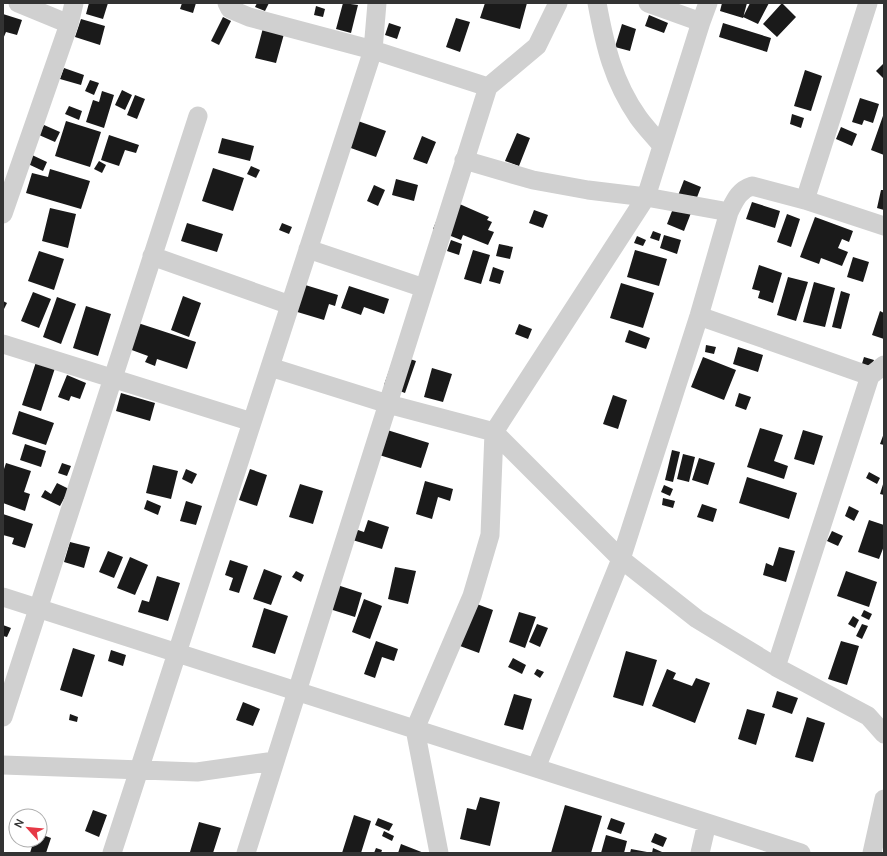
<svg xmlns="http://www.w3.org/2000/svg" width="887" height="856" viewBox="0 0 887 856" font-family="Manrope,sans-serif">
  <rect width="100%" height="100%" fill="#fff"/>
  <path fill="#1a1a1a" d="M89,3H108L103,19L86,14Z
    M182,3H196L193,13L180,9Z
    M257,3H269L265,11L255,7Z
    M343,3L358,5L351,33L336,29Z
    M485,3H527L520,29L480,18Z
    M722,3H747L743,18L720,11Z
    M750,3H769L758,24L743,17Z
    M782,3L796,17L777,37L763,24Z
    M316,6L325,9L323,17L314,15Z
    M3,14L22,20L17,35L6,32L3,39Z
    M649,15L668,23L664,33L645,26Z
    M223,17L231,21L219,45L211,41Z
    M456,18L470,22L460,52L446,47Z
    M81,19L105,26L100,45L75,37Z
    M389,23L401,27L397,39L385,35Z
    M723,23L771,38L767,52L719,37Z
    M622,24L636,29L630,51L615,47Z
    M263,28L284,34L276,63L255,58Z
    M884,63V79L876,71Z
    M64,68L84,75L81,85L60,79Z
    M805,70L822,76L811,111L794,106Z
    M90,80L99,83L94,95L85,91Z
    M122,90L132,95L125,110L115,105Z
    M102,91L114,95L104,128L86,122L93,100L99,102Z
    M135,95L145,99L137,119L127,115Z
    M860,98L879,104L873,123L864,120L862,125L852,122Z
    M69,106L82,111L79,120L65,114Z
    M884,113V155L871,150Z
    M792,114L804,118L801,128L790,124Z
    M66,121L101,132L90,167L55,156Z
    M358,121L386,131L376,157L348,147Z
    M44,125L60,132L55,142L39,135Z
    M841,127L857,134L852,146L836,139Z
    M517,133L530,138L519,166L505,161Z
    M109,135L139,145L136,153L125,150L119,166L101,160Z
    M422,136L436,142L427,164L413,159Z
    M222,138L254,146L250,161L218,153Z
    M32,155L47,162L43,171L28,164Z
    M99,161L106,165L102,173L94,169Z
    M251,166L260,170L256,178L247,174Z
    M213,168L244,178L233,211L202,201Z
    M50,169L90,181L81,209L26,193L32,173L48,177Z
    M396,179L418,185L414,201L392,195Z
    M684,180L701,187L684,231L667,224Z
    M374,185L385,190L378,206L367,201Z
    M881,190H884V210L877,208Z
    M446,198L489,217L487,220L492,222L488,230L494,232L488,245L463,235L461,240L433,229Z
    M752,202L780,211L775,228L746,219Z
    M50,208L76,214L68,248L42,241Z
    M534,210L548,215L543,228L529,223Z
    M787,214L800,219L791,247L777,242Z
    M815,217L853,231L849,242L842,239L838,248L848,252L842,266L821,258L819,264L800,257Z
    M187,223L223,234L217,252L181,241Z
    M282,223L292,227L289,234L279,230Z
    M653,231L661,234L659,241L650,238Z
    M664,235L681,240L677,254L660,248Z
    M637,236L646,240L643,246L634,243Z
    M451,240L462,244L459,255L447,251Z
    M499,244L513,247L510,259L496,256Z
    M473,250L490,255L481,284L464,279Z
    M635,250L667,259L659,286L627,277Z
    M39,251L64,259L54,290L28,281Z
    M853,257L869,262L863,282L847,277Z
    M759,265L782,273L773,303L758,298L760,291L752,289Z
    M493,267L504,271L500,284L489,281Z
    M788,277L808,282L796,321L777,315Z
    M814,282L835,288L825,327L803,322Z
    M621,283L654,293L643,328L610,318Z
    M302,284L338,295L335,306L329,304L324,320L294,311Z
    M349,286L389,299L384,314L364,307L361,315L341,308Z
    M841,291L850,294L841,329L832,327Z
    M33,292L51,299L39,328L21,321Z
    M183,296L201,303L189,337L171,330Z
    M57,297L76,304L61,344L43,337Z
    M3,301L7,303L3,311Z
    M86,306L111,314L98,356L73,348Z
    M880,311L884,313V339L872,335Z
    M138,323L196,342L187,369L157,359L155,366L145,362L148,356L129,349Z
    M519,324L532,329L528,339L515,334Z
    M629,330L650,338L646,349L625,342Z
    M706,345L716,347L714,354L705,352Z
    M738,347L763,355L758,372L733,364Z
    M395,354L416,361L405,393L384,385Z
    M703,357L736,370L724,400L691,387Z
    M864,357L874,360L871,370L861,367Z
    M36,362L55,368L41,411L22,405Z
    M432,368L452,374L443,402L424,397Z
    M67,375L86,383L80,399L71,396L69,401L58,397Z
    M121,393L155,403L150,421L116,411Z
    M739,393L751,397L746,410L735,406Z
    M613,395L627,400L618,429L603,424Z
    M19,411L54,423L46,445L12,434Z
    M760,428L783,435L774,461L788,466L784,479L747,467Z
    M384,429L429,443L421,468L376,454Z
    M803,430L823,436L814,465L794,459Z
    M884,433V445L880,444Z
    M25,444L46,451L41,467L20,460Z
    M672,450L680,452L673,482L665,480Z
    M683,454L695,457L689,482L677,479Z
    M699,458L715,463L708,485L692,480Z
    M6,463L31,471L24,492L30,494L25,511L3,503V472Z
    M62,463L71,466L67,476L58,473Z
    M153,465L178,471L171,499L146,493Z
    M186,469L197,474L192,484L182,479Z
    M250,469L267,475L257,506L239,500Z
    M869,472L880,478L877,484L866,478Z
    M747,477L797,493L789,519L739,503Z
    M425,481L453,489L450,501L438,497L432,519L416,514Z
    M884,481V495L880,494Z
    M57,483L69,489L60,506L41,497L45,490L51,494Z
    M300,484L323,491L313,524L289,517Z
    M664,485L673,489L670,496L661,492Z
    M663,498L675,501L673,508L662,505Z
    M147,500L161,506L158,515L144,509Z
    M186,501L202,506L196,525L180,521Z
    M702,504L717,509L713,522L697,517Z
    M849,506L859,511L854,521L845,516Z
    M3,514L33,524L25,548L12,544L14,538L3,535Z
    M368,520L389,527L382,549L346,538L349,527L364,532Z
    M869,520L884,525V546L879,559L858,552Z
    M832,531L843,536L838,546L827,541Z
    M70,542L90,547L84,568L64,562Z
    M779,547L795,551L786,582L763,575L766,563L773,566Z
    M108,551L123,557L114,578L99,572Z
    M130,557L148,565L135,595L117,588Z
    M230,560L248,566L239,593L229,590L233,578L225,575Z
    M395,567L416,571L408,604L388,599Z
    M264,569L282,576L271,605L253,599Z
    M296,571L304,575L301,582L292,577Z
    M846,571L877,582L869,607L837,596Z
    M157,576L180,583L168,621L138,612L142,600L149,602Z
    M328,582L362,593L355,617L320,606Z
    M364,599L382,606L370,639L352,632Z
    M474,603L493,610L479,653L460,646Z
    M264,608L288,616L275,654L252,647Z
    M864,610L872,614L869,620L861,616Z
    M519,612L536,617L525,648L509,642Z
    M853,616L859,620L855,628L848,624Z
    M537,624L548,628L540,647L529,642Z
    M862,624L868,626L862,639L856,636Z
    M3,625L11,628L7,637L3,636Z
    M376,641L398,649L394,661L382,657L375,678L364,674Z
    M841,641L859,646L847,685L828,679Z
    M73,648L95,655L82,697L60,690Z
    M111,650L126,655L123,666L108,661Z
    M626,651L657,660L643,706L613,697Z
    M513,658L526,665L522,674L508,667Z
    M537,669L544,672L540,678L534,674Z
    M667,669L676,673L673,679L692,686L696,678L710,683L695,723L652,706Z
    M777,691L798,698L792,714L772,707Z
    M514,694L532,699L523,730L504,725Z
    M243,702L260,709L253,726L236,720Z
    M747,709L765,714L756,745L738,739Z
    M70,714L78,717L77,722L69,720Z
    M807,717L825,723L813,762L795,757Z
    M480,797L500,802L490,846L460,839L467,808L476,810Z
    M565,805L602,816L591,853H551Z
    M93,810L107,815L99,837L85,831Z
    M354,815L371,821L361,853H342Z
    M378,818L393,824L389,831L375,825Z
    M611,818L625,823L621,834L607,829Z
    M199,822L221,828L213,853L190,852Z
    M384,831L394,836L392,841L382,836Z
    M655,833L667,838L663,847L651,842Z
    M40,834L51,838L46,853H30L34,840H40Z
    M606,835L627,841L624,853H601Z
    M401,844L424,853H398Z
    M376,848L382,850L381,853H374Z
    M653,848L662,852V853H652Z
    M631,849L647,852V853H630Z"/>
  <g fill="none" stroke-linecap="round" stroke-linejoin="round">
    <path stroke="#d0d0d0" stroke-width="19" d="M18,3L69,24
      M227,3L230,9L249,17L373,50L488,87
      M597,3C605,46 613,81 638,117C645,127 654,136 662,146
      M648,3L701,22
      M464,160L533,180L588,190L646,197L729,212
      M805,200L884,226
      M3,214L69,24L74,3
      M308,249L424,288
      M152,256L290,305
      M699,316L870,376
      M3,344L252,422
      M270,367L388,404L494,432L621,559L697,619L776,667L868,716L884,734
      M3,597L801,853
      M776,667L870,376L884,365
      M3,717L198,116
      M3,765L197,772L275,761
      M536,768L621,559L699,316L729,212C735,200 739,190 752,186L805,200L868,3
      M112,853L373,50L377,3
      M246,853L488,87L537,46L558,3
      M439,853L415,729L472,596L490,535L494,432L646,197L701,22L708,3
      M700,853L707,823
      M872,853L884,799"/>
  </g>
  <rect width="887" height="856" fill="none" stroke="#333333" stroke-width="8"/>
  <g transform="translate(28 828) rotate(297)"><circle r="19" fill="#ffffff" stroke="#adadad"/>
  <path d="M0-3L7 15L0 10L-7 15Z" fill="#e63946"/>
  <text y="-6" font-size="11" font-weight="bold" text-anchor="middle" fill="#333333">N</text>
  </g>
</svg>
